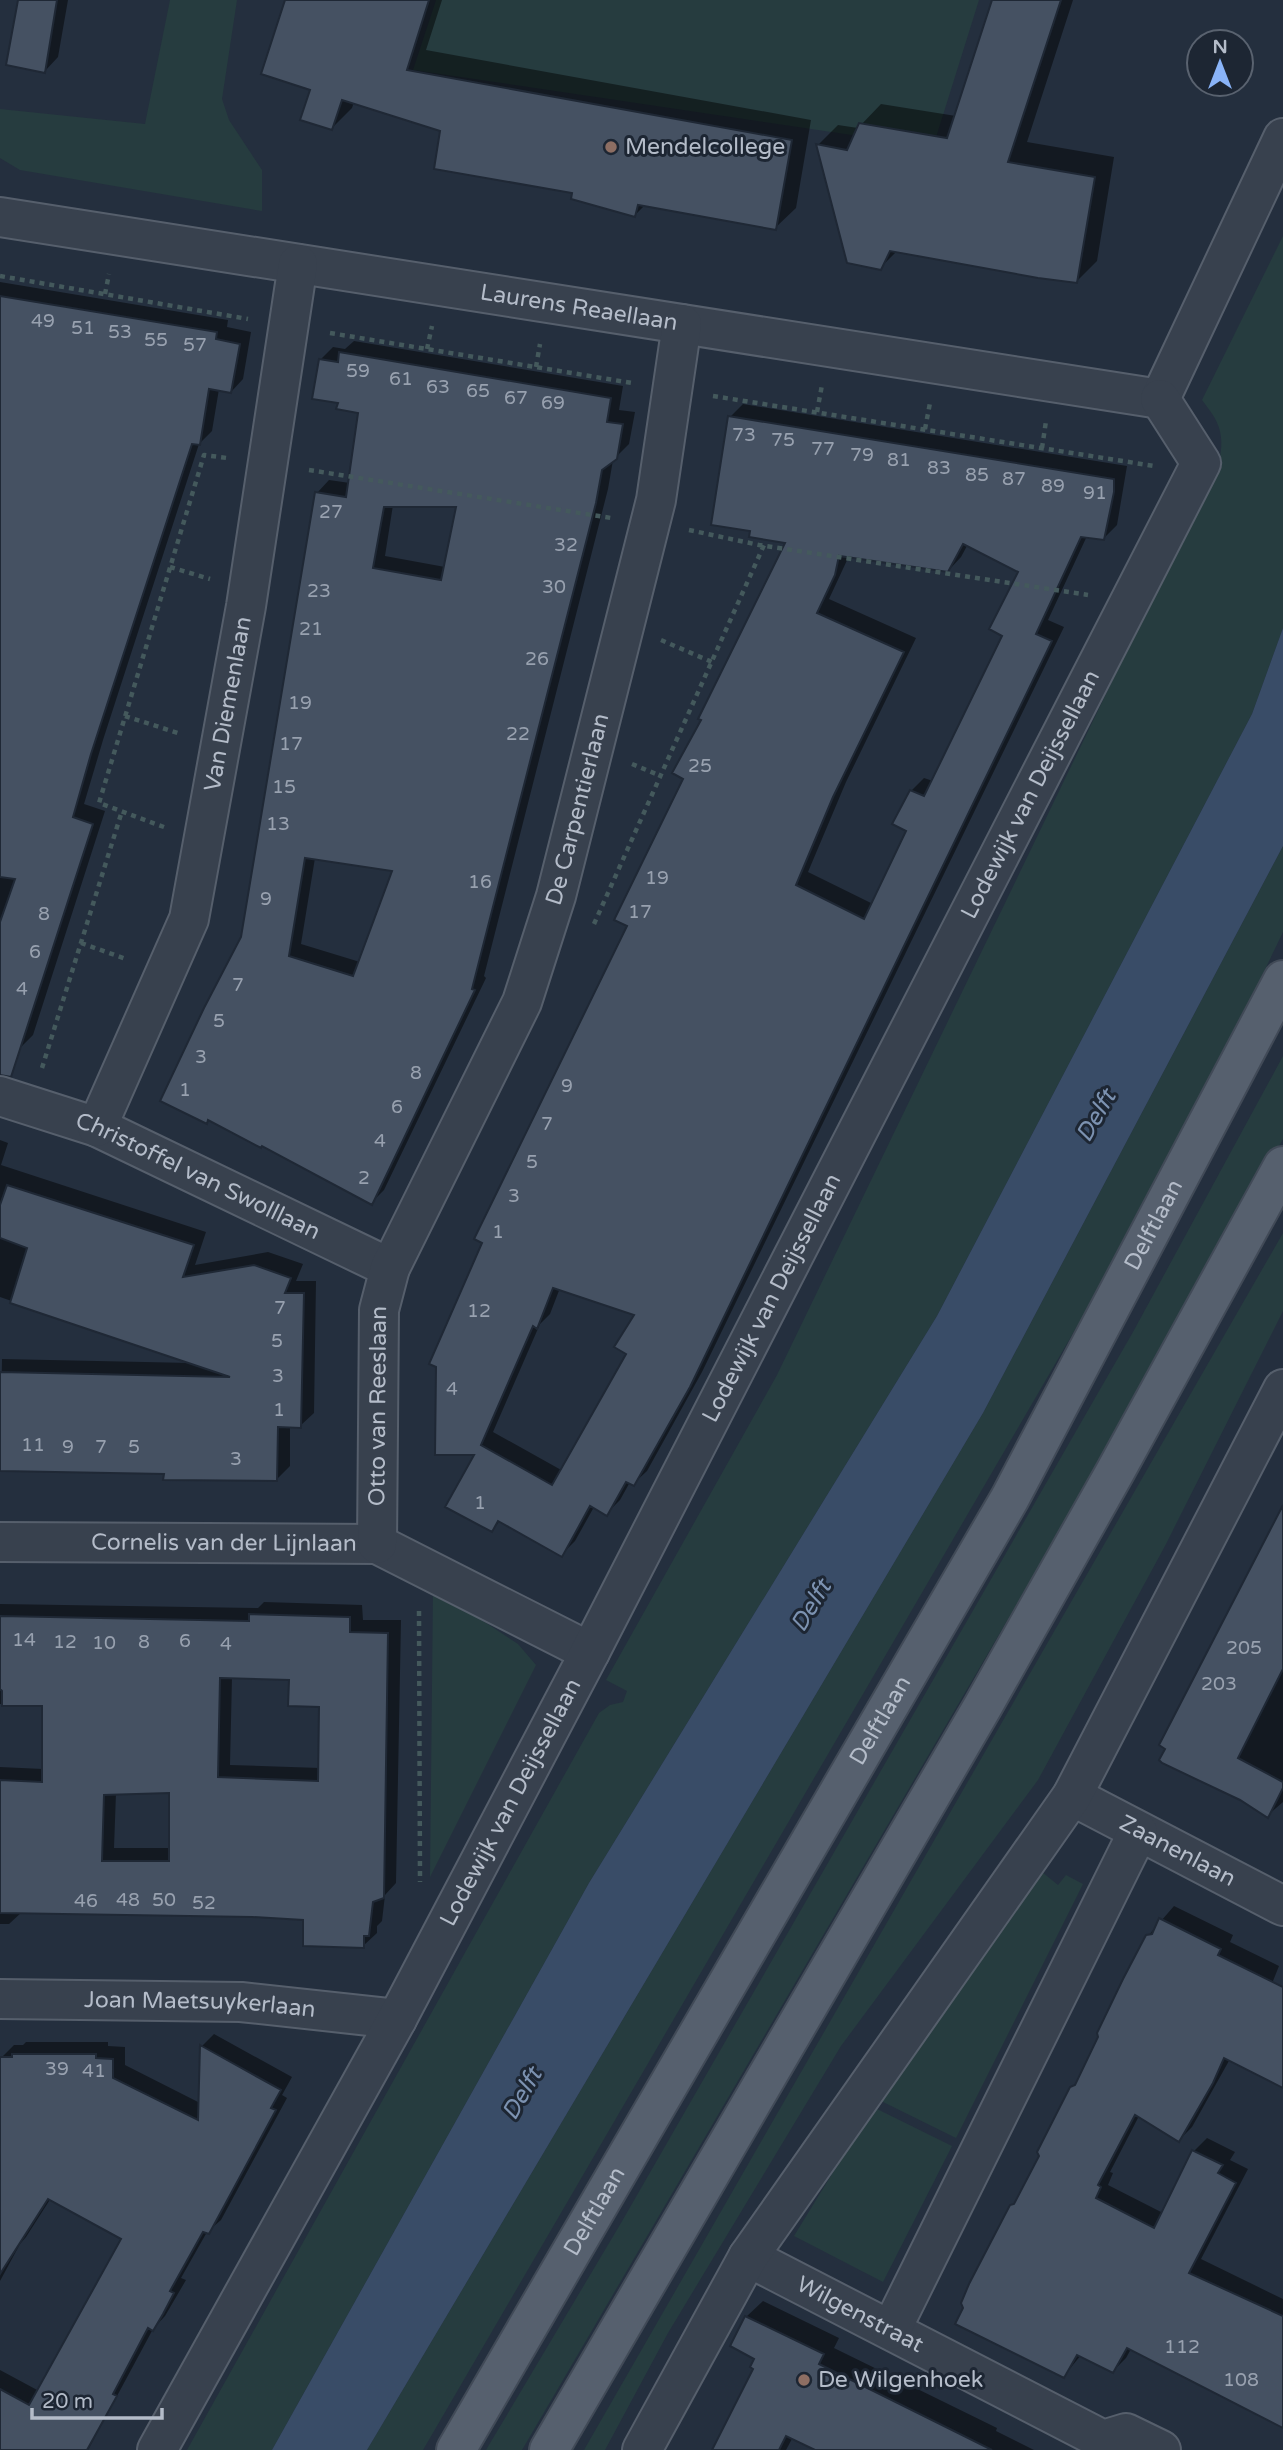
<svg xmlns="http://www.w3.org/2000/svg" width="1283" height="2450" viewBox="0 0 1283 2450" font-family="'Varela Round',sans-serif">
  <rect width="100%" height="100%" fill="#242f3e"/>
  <path fill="#263c3f" d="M170,0H237L222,99L229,120L262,170V211L20,170L0,158V109L145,124Z
    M436,0H979L933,147L413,70Z
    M1283,236V628L1252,714L937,1316L589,1883L272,2450H187L599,1713L610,1705L623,1702L627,1691L606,1680L777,1375L1220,458C1224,431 1219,422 1202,400Z
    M1283,846V932L1259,982L1090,1304L423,2450H367L983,1413Z
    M1283,1056V1139L1083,1491L522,2450H486L621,2223L1133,1332Z
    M1283,1233V1311L1165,1546L1038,1780L841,2046L668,2333L605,2450H584Z
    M433,1588L518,1644L536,1665L430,1877Z
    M1042,1872L1058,1885L1066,1875L1083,1884L956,2138L879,2100Z
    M873,2107L952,2146L883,2282L794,2236Z"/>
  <path fill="#394c67" d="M1283,628V846L983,1413L367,2450H272L589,1883L937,1316L1252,714Z"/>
  <path fill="#0007" fill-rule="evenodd" d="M20,0H68L58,57L45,71Z
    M286,0H442L426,50L811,120L796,208L775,228L645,205L635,215L574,192L442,130L354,102L352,108L332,128L313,89Z
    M994,0H1073L1027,142L1114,157L1097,261L1077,281L897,251L880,268L818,145L838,125L858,128L881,104L956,116Z
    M0,282L228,320L227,327L251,332L243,379L231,392L219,389L212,431L199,444L103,740L84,804L105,811L33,1035L20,1048L0,1043Z
    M354,341L623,386L619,410L635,412L629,444L613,460L608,489L484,976L486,978L384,1190L371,1203L243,938L317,493L329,480L350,483L360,412L340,401L320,360L333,347L345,349ZM393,505H458L445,567L385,556ZM315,858L394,870L360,962L301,944Z
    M743,404L1127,466L1117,525L1104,538L1087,536L1048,620L1064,627L702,1372L647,1471L633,1484L630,1482L620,1500L607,1513L594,1507L575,1541L562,1554L501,1520L492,1530L477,1453L629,925L685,778L703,719L787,541L752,530L730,417ZM968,544L1020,571L1004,635L933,781L924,778L911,791L909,830L873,904L808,872L846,782L916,638L829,599L849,556L948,571L961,557ZM560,1288L637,1314L628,1353L563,1471L493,1432L540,1324L550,1314Z
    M0,1140L8,1143L1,1165L206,1232L195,1265L268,1252L303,1264L296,1281H316L314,1413L300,1426H290V1466L277,1479L165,1473L0,1469L2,1359L192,1363L0,1297Z
    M1283,1507V1802L1268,1815L1241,1799L1163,1762Z
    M264,1602L362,1605L363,1620H401L396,1883L385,1895L382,1921L377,1926V1933L363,1946L305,1919L252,1915L22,1912L9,1924H0V1767L43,1769V1704H0V1604L258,1608ZM232,1677L291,1678L321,1705L320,1768L230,1765ZM171,1791V1848H114L116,1793Z
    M1174,1906L1233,1935L1230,1942L1279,1966L1271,1986L1283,1993V2086L1230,2059L1192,2127L1179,2140L1139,2116L1110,2172L1113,2173L1108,2185L1163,2213L1194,2151L1207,2138L1235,2152L1230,2160L1248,2169L1201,2259L1283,2299V2424L1131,2349L1126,2358L1113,2371L1081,2355L1064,2376L1012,2206L1019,2199L1041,2156L1071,2088L1080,2079L1148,1936Z
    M214,2034L292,2077L282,2095L287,2098L221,2220L207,2232L181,2278L186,2280L165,2316L153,2329L88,2450H0V2370L39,2391L124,2239L51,2198L26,2237L20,2244L0,2281L2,2057L14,2045H23L26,2042H108V2046L125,2047V2065L200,2103L202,2046Z
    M763,2301L839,2338L834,2348L997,2428L996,2431L1034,2450H819L793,2437L786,2450H714L755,2368L757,2358L746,2317Z"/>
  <path fill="#455162" stroke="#1f2835" stroke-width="2" fill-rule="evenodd" d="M18,0H57L45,73L6,65Z
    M285,0H429L407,70L792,140L776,230L638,205L635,217L571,199L572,193L434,169L440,131L342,100L332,130L300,120L310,90L261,74Z
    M992,0H1061L1008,162L1095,177L1077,283L1038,278L890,251L881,270L847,263L816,144L847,150L859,123L947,138Z
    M0,296L217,332L216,339L240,344L231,393L209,389L200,445L192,444L91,754L73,817L93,824L11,1077L0,1075V922L15,879L0,877Z
    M339,352L611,398L607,422L623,424L617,459L602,470L596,503L472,989L475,990L372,1205L262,1146L261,1148L208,1120L207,1124L160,1101L204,1008L241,937L315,492L346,497L358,413L336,409L338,403L312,399L319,359L338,362ZM384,507H456L441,580L373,568ZM305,858L392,871L353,976L289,956Z
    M728,416L1114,479V492L1104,540L1081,537L1036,634L1052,641L690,1387L634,1486L626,1482L607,1516L590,1506L562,1557L498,1521L492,1532L445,1507L474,1455H435L436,1367L429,1364L482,1243L474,1239L627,926L614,920L683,779L672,773L701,720L698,719L785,543L749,537L750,531L711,525ZM963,544L1018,572L989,629L1002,636L924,796L910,790L892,824L906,831L864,919L796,885L833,797L904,652L817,613L835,575L839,556L948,572ZM553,1288L634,1315L614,1347L626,1354L552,1485L481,1445L533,1326L537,1329Z
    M7,1185L194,1245L183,1277L254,1265L291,1278L285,1293H304L301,1428L278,1427L277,1481L163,1480L164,1474L0,1471V1372L230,1377L10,1303L27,1248L0,1238V1205Z
    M1283,1505V1669L1238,1758L1283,1782V1788L1268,1818L1240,1800L1162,1763L1159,1760L1165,1749L1159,1745Z
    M249,1614L350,1617V1632L388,1633L384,1898L373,1902L369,1936H364V1948L303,1946V1920L252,1917L0,1913V1780L42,1782V1706H2V1691L0,1689V1616L249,1621ZM220,1678L289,1680L288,1706L319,1707L318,1781L218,1777ZM169,1793V1861H102L104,1795Z
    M1159,1918L1221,1949L1218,1955L1283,1987V2088L1224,2058L1213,2083L1179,2142L1135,2115L1098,2185L1101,2187L1096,2198L1154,2228L1192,2150L1223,2165L1218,2173L1236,2183L1189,2273L1283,2316V2428L1127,2348L1113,2373L1077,2355L1064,2378L955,2324L963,2308L961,2303L969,2284L1010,2205L1014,2204L1039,2156L1037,2152L1070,2087L1075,2085L1098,2037L1097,2033L1123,1979L1146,1935L1152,1934Z
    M200,2045L281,2090L271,2108L276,2110L209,2234L203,2232L170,2291L174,2293L163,2314L153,2331L148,2328L113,2394L117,2396L87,2450H0V2389L29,2405L121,2239L48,2199L0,2274V2057H12V2054H96V2058L113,2059V2078L198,2120Z
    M745,2316L824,2354L819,2364L992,2450H815L786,2436L779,2450H712L753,2369L750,2367L754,2359L730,2346Z"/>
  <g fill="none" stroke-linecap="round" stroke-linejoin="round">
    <g stroke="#565f6c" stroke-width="42">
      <g id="minor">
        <path id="s1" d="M0,217L1160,399"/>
        <path d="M1160,399L1283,138"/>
        <path id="s2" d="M0,1096L97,1127L390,1268"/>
        <path id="s3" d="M97,1127L189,919L246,606L298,264"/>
        <path id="s4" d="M0,1542L377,1544L590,1652"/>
        <path id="s5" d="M377,1544L379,1310L390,1268L522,1002L556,896L656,500L682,324"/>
        <path id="s6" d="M1072,1796L1283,1906"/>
        <path id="s7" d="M0,1999L241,2002L397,2019"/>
        <path id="s8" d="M748,2257L1103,2440L1126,2433L1161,2450"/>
        <path d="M891,2330L1138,1832"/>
        <path id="s9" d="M157,2450L397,2019L590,1652L1201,463L1160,399"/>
        <path d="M642,2450L748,2257L1072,1796L1283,1389"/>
      </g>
    </g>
    <g stroke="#414a57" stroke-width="42">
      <g id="primary">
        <path id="s10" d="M456,2450L1010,1498L1283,980"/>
        <path d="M549,2450L983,1706L1115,1472L1283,1166"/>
      </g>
    </g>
    <path stroke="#44595c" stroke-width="4.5" stroke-dasharray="5 5" stroke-linecap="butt" d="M0,276L248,319
      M105,294L109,274
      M330,333L632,383
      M427,349L432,326
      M536,367L540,344
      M713,396L1154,466
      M817,412L822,385
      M925,429L930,403
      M1042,448L1046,421
      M309,470L611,518
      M689,530L759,545L1088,595
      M170,567L210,579
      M661,640L712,662
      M125,716L181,734
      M632,764L661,776
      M164,827L99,803L204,455L227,458
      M594,924L764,545
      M81,943L126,959
      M42,1068L122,811
      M419,1611L420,1882"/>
    <use href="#minor" stroke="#38414e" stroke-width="38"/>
    <use href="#primary" stroke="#56606e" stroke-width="38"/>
  </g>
  <g fill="#8d6e63" stroke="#1d2633" stroke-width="2.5">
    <circle cx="611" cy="147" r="7"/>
    <circle cx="804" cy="2380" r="7"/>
  </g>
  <g text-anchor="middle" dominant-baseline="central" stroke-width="6" stroke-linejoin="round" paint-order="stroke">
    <g font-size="19" fill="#98a1af">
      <text x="43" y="321">49</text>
      <text x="83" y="328">51</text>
      <text x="120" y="332">53</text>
      <text x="156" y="340">55</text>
      <text x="195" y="345">57</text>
      <text x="358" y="371">59</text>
      <text x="401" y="379">61</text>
      <text x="438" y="387">63</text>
      <text x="478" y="391">65</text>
      <text x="516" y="398">67</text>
      <text x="553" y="403">69</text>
      <text x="744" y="435">73</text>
      <text x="783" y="440">75</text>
      <text x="823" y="449">77</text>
      <text x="862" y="455">79</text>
      <text x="899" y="460">81</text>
      <text x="939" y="468">83</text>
      <text x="977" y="475">85</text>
      <text x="1014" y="479">87</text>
      <text x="1053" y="486">89</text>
      <text x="1095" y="493">91</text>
      <text x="331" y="512">27</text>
      <text x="566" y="545">32</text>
      <text x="554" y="587">30</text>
      <text x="319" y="591">23</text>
      <text x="311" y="629">21</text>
      <text x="537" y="659">26</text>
      <text x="300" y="703">19</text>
      <text x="518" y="734">22</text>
      <text x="291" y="744">17</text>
      <text x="700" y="766">25</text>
      <text x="284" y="787">15</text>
      <text x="278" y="824">13</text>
      <text x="657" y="878">19</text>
      <text x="480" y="882">16</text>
      <text x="266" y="899">9</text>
      <text x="640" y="912">17</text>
      <text x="44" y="914">8</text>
      <text x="35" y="952">6</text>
      <text x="238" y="985">7</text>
      <text x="22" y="989">4</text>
      <text x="219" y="1021">5</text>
      <text x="201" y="1057">3</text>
      <text x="416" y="1073">8</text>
      <text x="567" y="1086">9</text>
      <text x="185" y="1090">1</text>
      <text x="397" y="1107">6</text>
      <text x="547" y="1124">7</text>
      <text x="380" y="1141">4</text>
      <text x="532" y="1162">5</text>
      <text x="364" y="1178">2</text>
      <text x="514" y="1196">3</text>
      <text x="498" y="1232">1</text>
      <text x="280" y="1308">7</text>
      <text x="479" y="1311">12</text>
      <text x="277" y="1341">5</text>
      <text x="278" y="1376">3</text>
      <text x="452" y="1389">4</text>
      <text x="279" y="1410">1</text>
      <text x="33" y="1445">11</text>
      <text x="68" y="1447">9</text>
      <text x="101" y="1447">7</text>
      <text x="134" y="1447">5</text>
      <text x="236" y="1459">3</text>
      <text x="480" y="1503">1</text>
      <text x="24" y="1640">14</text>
      <text x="185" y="1641">6</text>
      <text x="65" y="1642">12</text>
      <text x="144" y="1642">8</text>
      <text x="104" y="1643">10</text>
      <text x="226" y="1644">4</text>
      <text x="1244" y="1648">205</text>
      <text x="1219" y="1684">203</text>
      <text x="128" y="1900">48</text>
      <text x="164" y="1900">50</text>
      <text x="86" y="1901">46</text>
      <text x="204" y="1903">52</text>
      <text x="57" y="2069">39</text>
      <text x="94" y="2071">41</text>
      <text x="1182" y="2347">112</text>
      <text x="1241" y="2380">108</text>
    </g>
    <g font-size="23" fill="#b4bcc9" stroke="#1d2633" text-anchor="start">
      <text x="625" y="147">Mendelcollege</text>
      <text x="818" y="2380">De Wilgenhoek</text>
    </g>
    <g font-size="23" fill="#b4bcc9" stroke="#1d2633">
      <text stroke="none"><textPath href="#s1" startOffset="586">Laurens Reaellaan</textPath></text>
      <text stroke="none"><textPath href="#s3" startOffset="446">Van Diemenlaan</textPath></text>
      <text stroke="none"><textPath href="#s9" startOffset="1872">Lodewijk van Deijssellaan</textPath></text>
      <text stroke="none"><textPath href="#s5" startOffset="775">De Carpentierlaan</textPath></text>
      <text stroke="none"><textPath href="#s2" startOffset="214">Christoffel van Swolllaan</textPath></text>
      <text stroke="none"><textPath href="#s10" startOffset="1410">Delftlaan</textPath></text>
      <text stroke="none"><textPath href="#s9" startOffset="1306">Lodewijk van Deijssellaan</textPath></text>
      <text stroke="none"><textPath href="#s5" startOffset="138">Otto van Reeslaan</textPath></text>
      <text stroke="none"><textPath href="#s4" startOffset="224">Cornelis van der Lijnlaan</textPath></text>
      <text stroke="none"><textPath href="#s10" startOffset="844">Delftlaan</textPath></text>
      <text stroke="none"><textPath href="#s9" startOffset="738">Lodewijk van Deijssellaan</textPath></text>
      <text stroke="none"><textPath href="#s6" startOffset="119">Zaanenlaan</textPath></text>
      <text stroke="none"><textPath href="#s7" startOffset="200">Joan Maetsuykerlaan</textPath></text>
      <text stroke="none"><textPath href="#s10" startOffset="276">Delftlaan</textPath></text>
      <text stroke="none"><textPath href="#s8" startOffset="126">Wilgenstraat</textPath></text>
    </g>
    <g font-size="24" font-style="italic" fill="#7c92b1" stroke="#1d2633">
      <text transform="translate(1096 1116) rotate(-60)">Delft</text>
      <text transform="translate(811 1606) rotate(-59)">Delft</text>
      <text transform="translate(522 2094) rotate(-60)">Delft</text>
    </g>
  </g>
  <g transform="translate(1220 63)"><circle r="33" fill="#1d2633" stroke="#59626f" stroke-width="2"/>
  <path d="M0-5L12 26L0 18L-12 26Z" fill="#8ab4f8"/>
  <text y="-10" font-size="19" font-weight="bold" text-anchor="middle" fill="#b4bcc9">N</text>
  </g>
  <path d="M32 2408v10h130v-10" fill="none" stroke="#b4bcc9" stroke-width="3.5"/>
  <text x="42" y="2408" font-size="21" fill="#b4bcc9" stroke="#1d2633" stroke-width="5" paint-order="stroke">20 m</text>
</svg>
